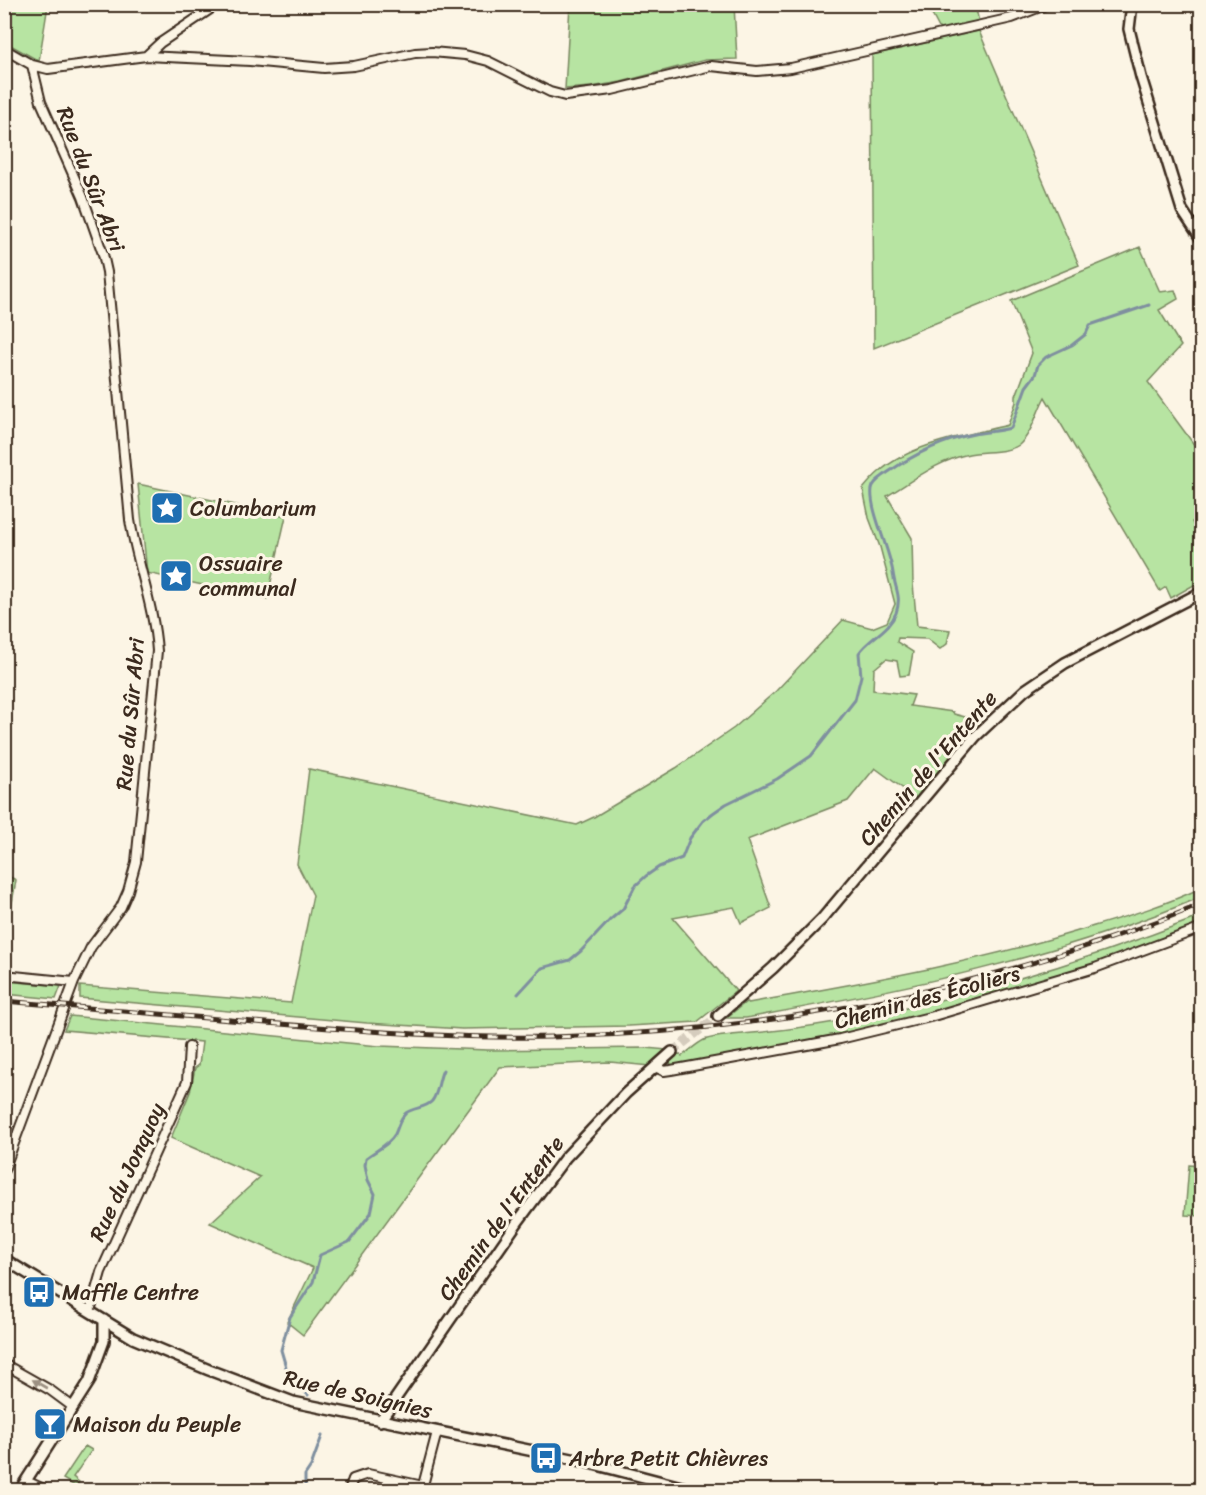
<svg xmlns="http://www.w3.org/2000/svg" width="1206" height="1495" viewBox="0 0 1206 1495" font-family="Sriracha,sans-serif">
  <rect width="100%" height="100%" fill="#fcf5e5"/>
  <filter id="ink" filterUnits="userSpaceOnUse"><feTurbulence type="fractalNoise" baseFrequency=".0167" numOctaves="2"/><feDisplacementMap in="SourceGraphic" scale="12" xChannelSelector="R" yChannelSelector="G"/><feConvolveMatrix kernelMatrix="1 2 1 2 8 2 1 2 1" color-interpolation-filters="sRGB"/></filter>
  <g filter="url(#ink)">
    <path fill="#b7e4a2" stroke="#798760" stroke-width="1.5" d="M4,5H48L39,61L5,42Z
      M570,5H734L737,59L705,60L621,82L591,87L565,89Z
      M927,5H975L979,22L940,30Z
      M979,31L1079,265L874,348L872,55Z
      M1140,247L1160,292L1175,290L1178,299L1159,310L1181,346L1148,382L1198,450L1201,448V516L1192,522L1201,542V581L1171,598L1166,587L1160,591L1045,397C1037,411 1032,434 1019,445C1008,453 983,451 969,454C939,460 912,481 887,496L912,538L913,584L917,626L950,630L947,644L940,649L927,639L898,638L897,642L913,652L909,675L900,676L897,661L886,659L874,669L873,690L914,695L910,706L953,712L954,714L980,721L916,798L875,768L848,801L747,840L771,908L741,923L734,907L673,918L736,991L697,1022L629,1026L462,1029L367,1023L80,998V986L291,1003L313,895L297,864L309,769L577,825L594,817L676,768L734,728L776,691L843,620L872,628L887,622L895,604L880,547L869,518L863,489C868,483 873,477 879,472C912,443 967,435 1008,425L1016,402V396L1032,353L1011,301Z
      M138,484L286,516L267,599L147,573Z
      M4,874L16,880L8,926H5Z
      M1201,888V897C1056,958 901,990 746,1018H726L746,1002L748,1003C865,982 981,962 1094,926C1131,915 1167,904 1201,888Z
      M1201,916V925L1127,955L923,1015L841,1036L672,1066L669,1062L679,1054L682,1056C689,1051 696,1044 704,1040C714,1035 758,1033 772,1031C818,1026 865,1017 911,1007C1010,984 1106,953 1201,916Z
      M4,981H5L61,986L56,999L5,994Z
      M70,1016L379,1046L488,1050L646,1048L668,1050L650,1066L610,1062L500,1067L303,1335L287,1322L313,1268L210,1223L260,1177L171,1138L190,1092L195,1068L199,1065L202,1042L64,1030Z
      M1189,1165L1201,1166V1216L1185,1215Z
      M85,1446L92,1450L73,1477L79,1482L75,1486L63,1479Z"/>
    <g fill="none" stroke-linecap="round" stroke-linejoin="round">
      <path stroke="#7f8f9f" stroke-width="3" d="M518,994L542,968L570,960L581,951L610,920L623,909L635,886L646,876L659,867L682,858L690,838L703,821L713,813L726,804L777,779L811,756L855,700L861,676L859,653C869,638 889,631 896,613C902,596 895,589 893,573C890,550 869,509 872,489C873,482 881,478 887,473C913,455 943,440 974,434C987,432 999,431 1011,428L1026,387L1035,375L1038,365L1046,357L1072,345L1086,334L1090,325L1149,305
        M308,1395L288,1374L281,1350L290,1317L313,1282L320,1255L349,1242L371,1213L375,1194L368,1180L365,1165L366,1158C376,1150 389,1145 395,1134C399,1126 399,1119 406,1113C414,1107 425,1109 432,1101C439,1092 438,1080 443,1070
        M305,1490V1475L311,1466L322,1436"/>
      <path stroke="#d5ccbd" stroke-width="9" stroke-dasharray="9 4.5" stroke-linecap="butt" d="M672,1052L718,1016"/>
      <g stroke="#3b2a1e" stroke-width="12">
        <path id="minor" d="M4,49L32,65L41,102L83,197L103,254L107,272L130,520C137,564 154,606 157,651L136,862L128,891L121,907L91,947L74,982L4,1170
          M146,56L160,43L218,4
          M32,65L48,69L146,56L250,61L324,68L354,66L415,53L432,52L465,55L488,61L550,92L565,96L612,90L711,66L757,71L791,68L1012,18L1048,4
          M4,975L74,982
          M655,1067L664,1071L671,1070L840,1039L930,1017L1095,968L1202,928
          M90,1311L101,1272L187,1082L189,1047
          M4,1364L50,1390L73,1407
          M26,1481L46,1490
          M422,1489L437,1432
          M349,1490L353,1479L368,1474L423,1486"/>
      </g>
      <g stroke="#3b2a1e" stroke-width="14">
        <path id="tertiary" d="M1132,4L1129,29L1141,77L1182,210L1202,240
          M718,1016L773,968L822,919L975,737L1025,690L1065,663L1202,592
          M4,1259L133,1338L209,1370L293,1402L582,1461L693,1490
          M380,1421L519,1220L565,1158L626,1093L672,1052
          M20,1490L89,1382L104,1341V1320"/>
      </g>
      <use href="#minor" stroke="#fcf5e5" stroke-width="8"/>
      <use href="#tertiary" stroke="#fcf5e5" stroke-width="9"/>
      <g stroke="#3b2a1e" stroke-width="5">
        <path id="rail" d="M4,1001C88,1008 171,1015 254,1022C353,1030 453,1039 553,1037C734,1033 914,1003 1087,946C1125,933 1164,920 1202,904"/>
      </g>
      <use href="#rail" stroke="#fcf5e5" stroke-width="3" stroke-dasharray="9" stroke-linecap="butt"/>
    </g>
    <defs><path id="oneway-solid" d="M-6-.8H1V-3.2L6.5 0L1 3.2V.8H-6Z" transform="scale(1.5)"/></defs>
    <use fill="#9c9082" href="#oneway-solid" transform="translate(40 1384) rotate(-150)"/>
  </g>
  <defs>
    <g id="sight-square" transform="scale(1.725)"><rect x="-9" y="-9" width="18" height="18" rx="4" fill="#1f6fb2" stroke="#fcf5e5"/><path d="M0-6L1.8-2.2L6-1.7L2.9 1.2L3.7 5.4L0 3.3L-3.7 5.4L-2.9 1.2L-6-1.7L-1.8-2.2Z" fill="#fff"/></g>
    <g id="bus-square" transform="scale(1.725)"><rect x="-9" y="-9" width="18" height="18" rx="4" fill="#1f6fb2" stroke="#fcf5e5"/><path d="M-5-6H5V4H4V6H2V4H-2V6H-4V4H-5ZM-3.5-4V0h7V-4ZM-3.5 1.2v1.5H-2V1.2ZM2 1.2v1.5H3.5V1.2Z" fill="#fff"/></g>
    <g id="bar-square" transform="scale(1.725)"><rect x="-9" y="-9" width="18" height="18" rx="4" fill="#1f6fb2" stroke="#fcf5e5"/><path d="M-6-5H6L.8 .8V4.5H3.5V6h-7V4.5H-.8V.8Z" fill="#fff"/></g>
  </defs>
  <g fill-rule="evenodd">
    <use href="#sight-square" x="167" y="508"/>
    <use href="#sight-square" x="176" y="576"/>
    <use href="#bus-square" x="39" y="1292"/>
    <use href="#bar-square" x="50" y="1424"/>
    <use href="#bus-square" x="546" y="1458"/>
  </g>
  <g text-anchor="middle" dominant-baseline="central" stroke-width="6" stroke-linejoin="round" paint-order="stroke">
    <g font-size="22" fill="#3b2a1e" stroke="#fcf5e5">
      <text transform="translate(91 179) rotate(69)">Rue du Sûr Abri</text>
      <text transform="translate(130 714) rotate(-85)">Rue du Sûr Abri</text>
      <text transform="translate(928 768) rotate(-49)">Chemin de l'Entente</text>
      <text transform="translate(927 997) rotate(-15)">Chemin des Écoliers</text>
      <text transform="translate(127 1172) rotate(-65)">Rue du Jonquoy</text>
      <text transform="translate(501 1218) rotate(-54)">Chemin de l'Entente</text>
      <text transform="translate(358 1394) rotate(13)">Rue de Soignies</text>
    </g>
    <g font-size="22" fill="#3b2a1e" stroke="#fcf5e5" text-anchor="start">
      <text x="190" y="508">Columbarium</text>
      <text x="199" y="563">Ossuaire<tspan x="199" dy="25">communal</tspan></text>
      <text x="62" y="1292">Maffle Centre</text>
      <text x="73" y="1424">Maison du Peuple</text>
      <text x="569" y="1458">Arbre Petit Chièvres</text>
    </g>
  </g>
  <rect width="1206" height="1495" fill="none" stroke="#fcf5e5" stroke-width="24"/>
  <rect x="12" y="12" width="1182" height="1471" fill="none" stroke="#3b2a1e" stroke-width="2" filter="url(#ink)"/>
</svg>
